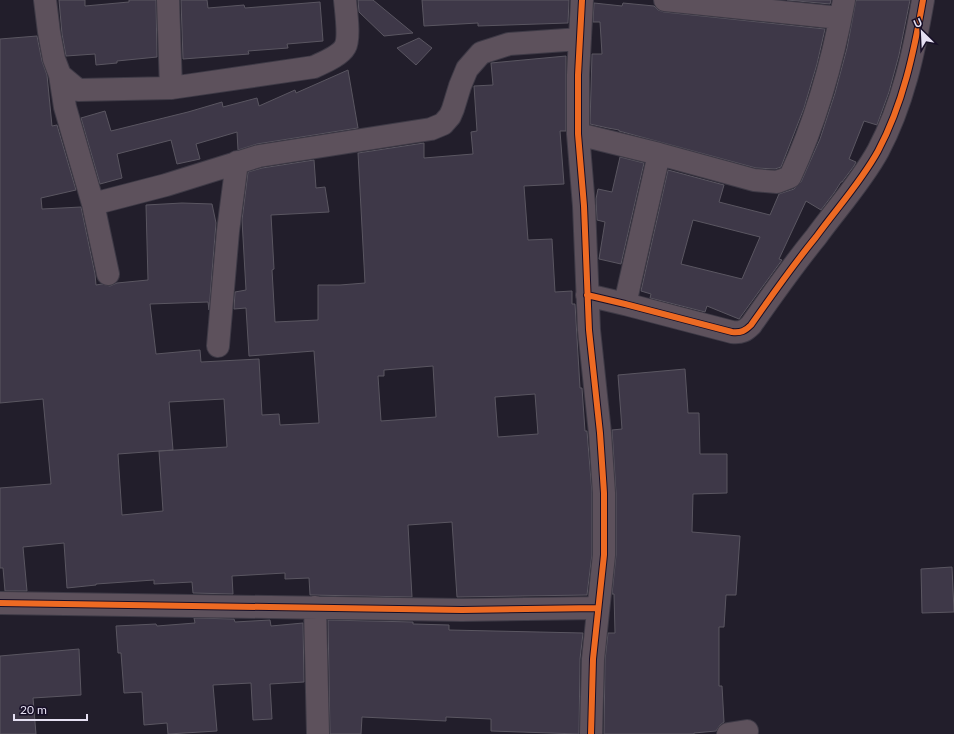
<svg xmlns="http://www.w3.org/2000/svg" width="954" height="734" viewBox="0 0 954 734" font-family="Lato,sans-serif">
  <rect width="100%" height="100%" fill="#221e2b"/>
  <path fill="#3e3848" stroke="#5a5661" fill-rule="evenodd" d="M59,0H85V6L129,2V0H156L157,57L117,61V63L96,65L95,54L66,56L62,34Z
    M181,0H207L208,8L244,5L245,8L320,2L323,41L287,44L288,48L248,51L249,54L183,59Z
    M358,0H373L413,33L384,36L359,12Z
    M422,0H569L568,23L478,26V23L424,26Z
    M787,0H831L830,4Z
    M856,0H910L899,55L889,92L877,125L864,121L849,159L856,162L854,166L842,182H841L834,193L821,210L806,201L779,259L782,260L739,319L707,306L705,312L650,298L651,294L641,291L668,170L724,185L719,202L770,215L779,194L794,189L801,182L820,139L835,93L847,48ZM693,220L760,237L742,279L681,264Z
    M594,3L622,6L623,3L654,6L658,10L664,12L825,29L817,64L804,108L781,167L775,169L756,168L619,131V130L608,128L590,124L592,54H602L600,22H593Z
    M37,36L42,61L47,75L52,126L57,125L76,190L41,198L42,209L81,207L95,274L96,285L102,284L110,286L117,283L148,280L146,205L182,203L212,204L216,223L209,310L208,302L150,304L156,354L200,350L201,362L259,359L262,415L279,414L280,425L319,423L314,351L249,356L246,308L234,309L235,292L246,290L242,220L248,172L262,168L314,160L316,188L325,187L329,212L271,215L274,269L272,270L275,322L318,320V285H340L365,283L358,153L424,143V158L473,154L471,132L477,131L474,86L493,85L491,63L566,56V131H560L564,184L524,186L528,240L552,239L555,292L572,291V304H575L580,388H582L585,431H587L592,493V554L587,595L457,597L452,522L408,525L412,597L310,595L309,578L285,579V573L232,576L233,594L193,593L192,582L154,584V580L96,584V585L67,588L64,543L23,547L27,591H5L3,568H0V488L51,484L43,399L0,403V39ZM433,366L436,417L381,421L378,376H384V370ZM535,394L538,434L498,437L495,397ZM224,399L227,447L159,451L163,511L122,515L118,454L173,450L169,402Z
    M419,38L432,48L416,65L397,48Z
    M348,70L358,128L257,144L238,150L237,132L196,144L200,159L177,164L171,140L117,154L122,178L100,184L81,118L105,111L111,131L188,112L222,102L223,107L257,98L259,106L295,90L296,93Z
    M620,157L644,163L621,264L599,259L605,222L597,220L596,199L598,189L612,192Z
    M685,369L688,413H699L700,454H727V493L693,494L692,532L740,536L736,595H726L724,627H719V686H722L724,722L720,725L716,731L694,733V734H604L605,660L608,633H615L614,594H612L616,555V493L612,430L622,429L618,375Z
    M952,567L954,612L922,613L921,569Z
    M194,618L234,619L235,622L270,620L271,626L303,623L304,682L270,684L272,719L253,720L251,683L213,685L217,731L168,734L167,723L144,725L142,692L124,693L121,653H118L116,626L156,624L157,626L195,623Z
    M328,620L413,622V624L449,625V630L583,633L580,659L579,734L491,731V719L446,717V721L362,717L361,734H330Z
    M79,649L81,695L33,698L36,734H0V656Z"/>
  <g fill="none" stroke-linecap="round" stroke-linejoin="round">
    <g stroke="#3e3a46" stroke-width="24">
      <path id="minor" d="M45,0L49,32L54,59L60,75L78,90L171,88L314,67C322,63 340,56 345,47C350,38 346,11 345,0
        M168,0L171,88
        M582,0L578,75V134L584,206L589,330L600,433L604,493V555L593,659L591,734
        M665,0L840,18
        M60,75L65,107L93,204L108,274
        M578,134L659,154L754,180L777,182L790,177C816,121 833,60 844,0
        M93,204L166,185L259,156L431,129L443,124L450,116L453,109L460,86L467,69L481,53L509,44L580,39
        M587,295L625,304L732,332C741,333 745,331 751,325C772,295 793,265 816,237C837,208 861,182 878,151C903,104 914,52 923,0
        M625,304L659,154
        M218,346L228,231L237,162
        M0,603L462,610L598,608
        M315,607L318,734
        M728,734L747,731"/>
    </g>
    <use href="#minor" stroke="#5d515c" stroke-width="22"/>
    <g stroke="#170f27" stroke-width="8">
      <path id="cycleway" d="M582,0L578,75V134L584,206L589,330L600,433L604,493V555L593,659L591,734
        M587,295L625,304L732,332C741,333 745,331 751,325C772,295 793,265 816,237C837,208 861,182 878,151C903,104 914,52 923,0
        M0,603L462,610L598,608"/>
    </g>
    <use href="#cycleway" stroke="#ed6a23" stroke-width="6"/>
  </g>
  <g transform="translate(922 32) rotate(336)" stroke="#170f27" stroke-width="3" paint-order="stroke">
  <path d="M0-3L7 15L0 10L-7 15Z" fill="#e5e0f2"/>
  <text y="-6" font-size="11" font-weight="bold" text-anchor="middle" fill="#e5e0f2">U</text>
  </g>
  <path d="M14 714v6h73v-6" fill="none" stroke="#e5e0f2" stroke-width="2"/>
  <text x="20" y="714" font-size="12" fill="#e5e0f2" stroke="#170f27" stroke-width="3" paint-order="stroke">20 m</text>
</svg>
